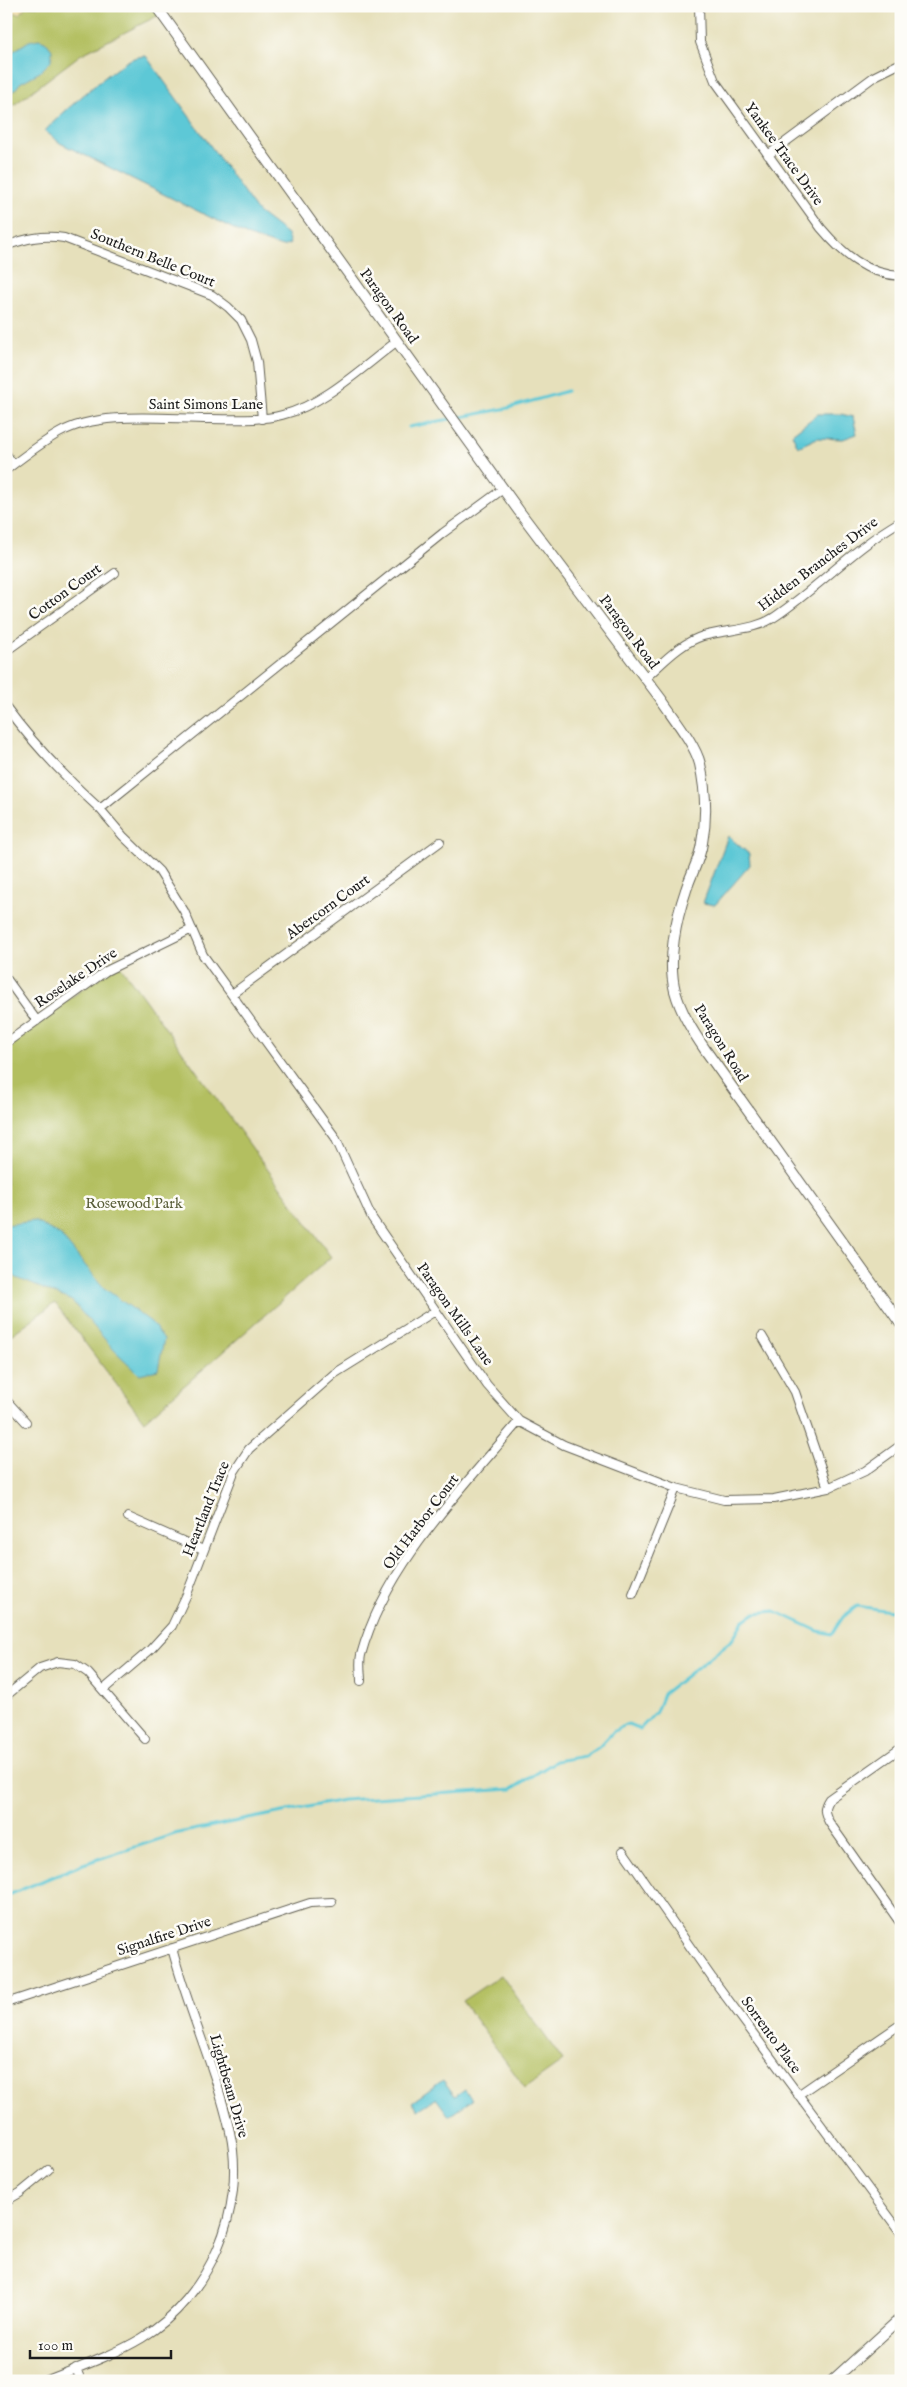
<svg xmlns="http://www.w3.org/2000/svg" width="907" height="2387" viewBox="0 0 907 2387" font-family="'IM FELL English',serif">
  <rect width="100%" height="100%" fill="#fdfcf7"/>
  <filter id="ink" filterUnits="userSpaceOnUse"><feTurbulence type="fractalNoise" baseFrequency=".02" numOctaves="2"/><feDisplacementMap in="SourceGraphic" scale="10" xChannelSelector="R" yChannelSelector="G"/><feConvolveMatrix kernelMatrix="1 2 1 2 8 2 1 2 1" color-interpolation-filters="sRGB"/></filter>
  <filter id="wash" filterUnits="userSpaceOnUse"><feTurbulence type="fractalNoise" baseFrequency=".0096" numOctaves="4" result="noise"/><feDisplacementMap in="SourceGraphic" scale="20" xChannelSelector="R" yChannelSelector="G"/><feGaussianBlur stdDeviation="1.12" result="paint"/><feColorMatrix in="noise" values="0 0 0 0 0 0 0 0 0 0 0 0 0 0 0 0 0 1.4 0 .05"/><feComposite in="paint" operator="in"/></filter>
  <g filter="url(#wash)">
    <rect width="100%" height="100%" fill="#e6e0bb"/>
    <path fill="#b3bf60" stroke="#686e3e" d="M6,6H177L80,55L6,111Z
      M119,964L331,1257L144,1421L55,1303L8,1337L6,1335V1043Z
      M501,1975L563,2061L525,2088L462,2001Z"/>
    <path fill="#eeda9e" stroke="#857b5d" d="M6,6H24L25,9L19,14L13,12H7Z"/>
    <path fill="#5dc8d6" stroke="#3c7279" d="M39,39L45,41L52,50L51,61L40,72L20,83L15,90L6,96V56L29,41Z
      M146,56L258,212L287,234L290,244L282,247L246,235L60,143L45,131C57,117 118,63 134,58C138,57 142,56 146,56Z
      M818,414H841L853,417L857,434L843,439L817,438L798,447L792,434Z
      M728,836L749,854L750,865L715,905L703,903Z
      M34,1221L60,1235L104,1288L151,1322L164,1339L158,1370L139,1374L114,1350L72,1301L17,1278L6,1271V1225Z
      M443,2080L455,2096L465,2089L472,2100L449,2116L436,2098L418,2110L412,2102Z"/>
    <g fill="none" stroke-linecap="round" stroke-linejoin="round">
      <path stroke="#5dc8d6" stroke-width="3" d="M456,418L508,408L567,391
        M409,427L450,419
        M6,1896L83,1864L178,1833L343,1800L512,1789L556,1761L585,1756L599,1747L614,1731L628,1724L640,1729L656,1712L663,1694L732,1640L743,1621L755,1613L775,1611L818,1631L832,1634L843,1617L857,1606L891,1611L901,1606"/>
    </g>
  </g>
  <g filter="url(#ink)">
    <g fill="none" stroke-linecap="round" stroke-linejoin="round">
      <g stroke="#636154" stroke-width="10">
        <path id="minor" d="M699,6L700,42L715,81L821,228C843,254 866,274 901,276
          M768,155L875,76L897,65
          M6,246C26,238 43,235 64,238L212,295L228,307L241,320L251,340L257,362L262,419
          M6,454L13,464
          M6,470C23,457 41,443 59,433C100,410 164,419 210,419C233,419 259,421 282,415C323,405 363,367 396,342
          M6,651L115,573
          M645,678C663,663 680,643 703,636C728,629 755,631 776,616C820,586 855,547 901,521
          M6,707C34,745 66,778 100,809L443,533L503,489
          M100,809L123,836L159,871L184,911L203,955L335,1137L372,1218L487,1385L519,1421L564,1445L676,1488L724,1500L774,1499L828,1488L865,1471L901,1445
          M6,978L37,1021
          M232,994L440,842
          M6,1043L106,971L192,929
          M762,1336L795,1392L828,1488
          M6,1400L26,1422
          M128,1517L203,1550
          M633,1594L676,1488
          M361,1681C361,1673 359,1663 361,1655C385,1566 462,1489 519,1421
          M103,1690L150,1650L172,1626L187,1594L234,1472L249,1449L334,1374L435,1311
          M6,1696L40,1668L58,1662L75,1664L88,1673L145,1739
          M901,1748L829,1799C823,1808 824,1812 829,1822L901,1924
          M623,1851L712,1978L901,2233
          M6,2003L310,1903L332,1902
          M798,2095L901,2024
          M6,2201L20,2193L48,2170
          M76,2368L81,2381
          M45,2381C77,2368 112,2356 142,2338C209,2297 247,2210 230,2132C216,2069 188,2010 172,1948"/>
      </g>
      <g stroke="#636154" stroke-width="12">
        <path id="tertiary" d="M156,6L519,511L661,699C673,717 695,744 700,764C706,791 707,817 702,843C700,859 691,874 686,890C676,919 667,960 675,991C681,1013 693,1032 706,1051L901,1324
          M832,2381L901,2318"/>
      </g>
      <use href="#minor" stroke="#fff" stroke-width="8"/>
      <use href="#tertiary" stroke="#fff" stroke-width="10"/>
    </g>
  </g>
  <g text-anchor="middle" dominant-baseline="central" stroke-width="5" stroke-linejoin="round" paint-order="stroke">
    <g font-size="15" fill="#1c1c1c" stroke="#fdfcf7">
      <text transform="translate(784 154) rotate(54)">Yankee Trace Drive</text>
      <text transform="translate(153 258) rotate(22)">Southern Belle Court</text>
      <text transform="translate(389 306) rotate(54)">Paragon Road</text>
      <text x="206" y="404">Saint Simons Lane</text>
      <text transform="translate(818 564) rotate(-37)">Hidden Branches Drive</text>
      <text transform="translate(65 592) rotate(-36)">Cotton Court</text>
      <text transform="translate(629 632) rotate(53)">Paragon Road</text>
      <text transform="translate(328 907) rotate(-36)">Abercorn Court</text>
      <text transform="translate(76 978) rotate(-34)">Roselake Drive</text>
      <text transform="translate(721 1043) rotate(58)">Paragon Road</text>
      <text transform="translate(455 1314) rotate(55)">Paragon Mills Lane</text>
      <text transform="translate(206 1509) rotate(-68)">Heartland Trace</text>
      <text transform="translate(421 1522) rotate(-53)">Old Harbor Court</text>
      <text transform="translate(164 1936) rotate(-18)">Signalfire Drive</text>
      <text transform="translate(771 2035) rotate(54)">Sorrento Place</text>
      <text transform="translate(229 2086) rotate(74)">Lightbeam Drive</text>
    </g>
    <g font-size="15" fill="#585d37" stroke="#fdfcf7">
      <text x="134" y="1203">Rosewood Park</text>
    </g>
  </g>
  <rect width="907" height="2387" fill="none" stroke="#fdfcf7" stroke-width="25"/>
  <path d="M30 2350v8h141v-8" fill="none" stroke="#1c1c1c" stroke-width="2.5"/>
  <text x="38" y="2350" font-size="15" fill="#1c1c1c" stroke="#fdfcf7" stroke-width="4" paint-order="stroke">100 m</text>
</svg>
